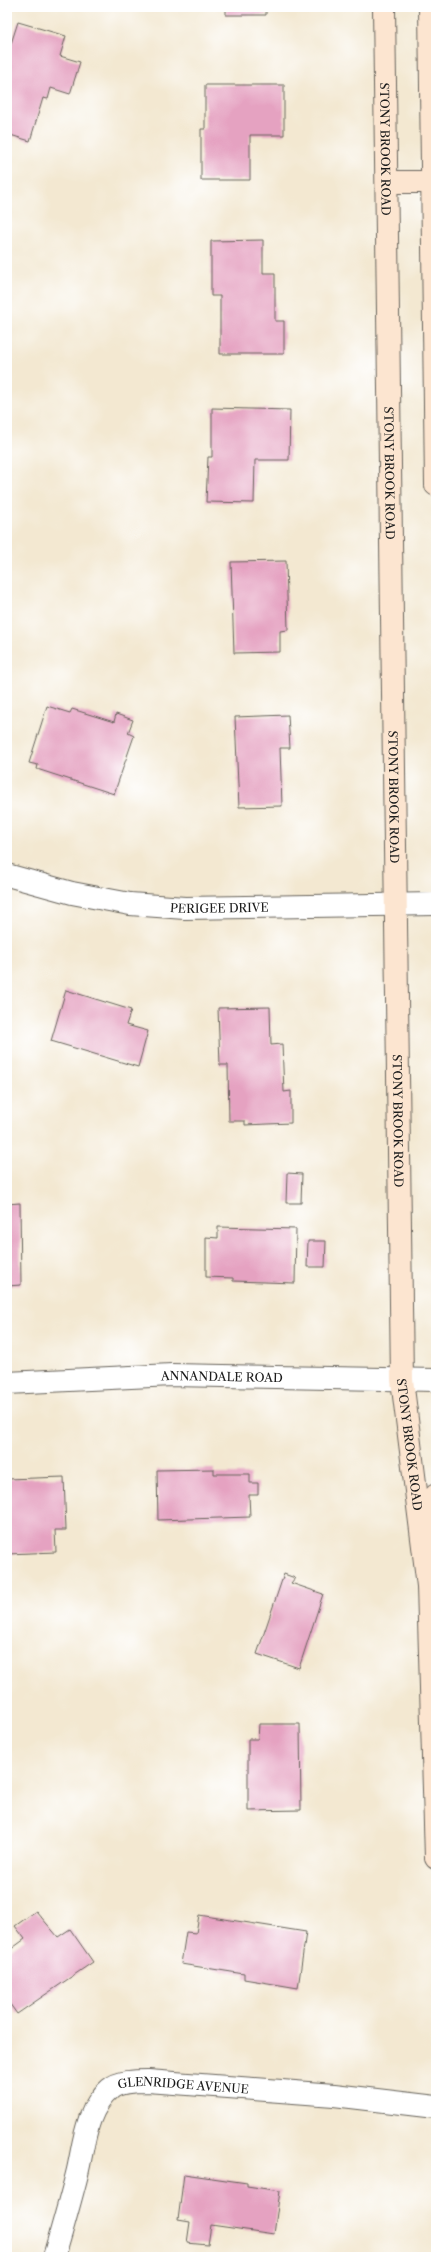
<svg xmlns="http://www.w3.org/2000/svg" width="443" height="2264" viewBox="0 0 443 2264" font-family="'Libre Caslon Text',serif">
  <rect width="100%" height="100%" fill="#fff"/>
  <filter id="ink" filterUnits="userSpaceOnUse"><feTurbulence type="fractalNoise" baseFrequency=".025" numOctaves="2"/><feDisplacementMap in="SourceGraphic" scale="8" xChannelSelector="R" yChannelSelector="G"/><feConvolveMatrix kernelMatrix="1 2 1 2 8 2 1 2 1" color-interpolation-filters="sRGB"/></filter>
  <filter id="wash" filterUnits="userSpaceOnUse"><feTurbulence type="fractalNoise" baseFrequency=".012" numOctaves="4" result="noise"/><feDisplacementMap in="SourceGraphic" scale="16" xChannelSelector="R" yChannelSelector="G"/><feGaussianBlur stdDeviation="0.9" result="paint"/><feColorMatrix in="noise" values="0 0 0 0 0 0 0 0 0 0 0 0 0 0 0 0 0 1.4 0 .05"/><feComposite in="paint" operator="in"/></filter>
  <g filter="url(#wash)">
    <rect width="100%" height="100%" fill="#f3e8d1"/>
    <g id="blocks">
      <path fill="#e5a2c1" d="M226,7H266V15H226Z
        M18,22L66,36L60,56L80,62L70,94L51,88L48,99L43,98L30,141L7,134V56Z
        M205,85H284V135H250V180H201V129H205Z
        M263,240V273H275V321H284V354H220V296H211V241Z
        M212,408L290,410L289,460H255L254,503L206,502L208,457H212Z
        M286,561L288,630L280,631V652L234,653L231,562Z
        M47,706L70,713L72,709L114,722L116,714L133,720L128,733L134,736L114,794L37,769L38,765L29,763Z
        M288,715L290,748H280L282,806L239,807L235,717Z
        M66,990L131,1010L126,1025L148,1031L138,1067L51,1041Z
        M270,1007L271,1045L282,1044L284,1092L291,1091V1123L245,1125V1121H229L228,1065H220L218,1008Z
        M287,1173L302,1174L301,1203H286Z
        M20,1203L21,1285L7,1286V1204Z
        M218,1227L296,1229L295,1283L233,1281V1278L206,1277V1237L218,1238Z
        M308,1241H326L325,1267H307Z
        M214,1469V1474H250V1483H258V1495H249L250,1517L158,1520L157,1470Z
        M64,1477L66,1530H55L56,1552L7,1554V1479Z
        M284,1574L295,1578L291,1583L323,1594L299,1668L257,1654Z
        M259,1724H300L301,1810L248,1811V1739H258Z
        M36,1911L58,1937L70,1929L93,1962L17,2014L7,2000V1952L25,1939L15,1926Z
        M199,1915L306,1932L298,1988L244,1979V1974L181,1964L186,1932L196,1933Z
        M184,2174L247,2183V2186L280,2191L274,2234L211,2225L208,2245L187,2243L190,2222L178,2220Z"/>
    </g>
  </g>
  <g filter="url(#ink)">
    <use href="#blocks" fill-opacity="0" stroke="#67635b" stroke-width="1"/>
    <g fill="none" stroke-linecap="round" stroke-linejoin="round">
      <g stroke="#67635b" stroke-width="24">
        <g id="minor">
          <path id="s1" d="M7,875L72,893L130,904L185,908L436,904"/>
          <path id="s2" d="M7,1383L172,1375L436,1380"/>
          <path id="s3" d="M54,2257C62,2229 70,2202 77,2174C84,2146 85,2110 110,2089C119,2081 136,2081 148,2081L334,2095L436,2107"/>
        </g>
      </g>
      <g stroke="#67635b" stroke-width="24">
        <g id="secondary">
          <path id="s4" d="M384,7L402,1380L428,1586L436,1858"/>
          <path d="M430,7L436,485"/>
          <path d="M387,182H432"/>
          <path d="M431,1545L436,1495"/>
        </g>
      </g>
      <use href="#minor" stroke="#fff" stroke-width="22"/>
      <use href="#secondary" stroke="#fce5d0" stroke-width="22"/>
    </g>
  </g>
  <g text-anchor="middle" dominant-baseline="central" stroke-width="3" stroke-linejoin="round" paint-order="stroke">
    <g font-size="12" fill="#1c1c1c" stroke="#fff">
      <text stroke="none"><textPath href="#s4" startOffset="142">STONY BROOK ROAD</textPath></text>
      <text stroke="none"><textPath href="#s4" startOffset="466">STONY BROOK ROAD</textPath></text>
      <text stroke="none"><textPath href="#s4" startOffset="790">STONY BROOK ROAD</textPath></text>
      <text stroke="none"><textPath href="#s1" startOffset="216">PERIGEE DRIVE</textPath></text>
      <text stroke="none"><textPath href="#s4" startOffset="1114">STONY BROOK ROAD</textPath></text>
      <text stroke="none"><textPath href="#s2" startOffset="215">ANNANDALE ROAD</textPath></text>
      <text stroke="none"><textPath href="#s4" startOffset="1438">STONY BROOK ROAD</textPath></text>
      <text stroke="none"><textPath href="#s3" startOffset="254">GLENRIDGE AVENUE</textPath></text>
    </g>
  </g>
  <rect width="443" height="2264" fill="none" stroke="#fff" stroke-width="24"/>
</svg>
